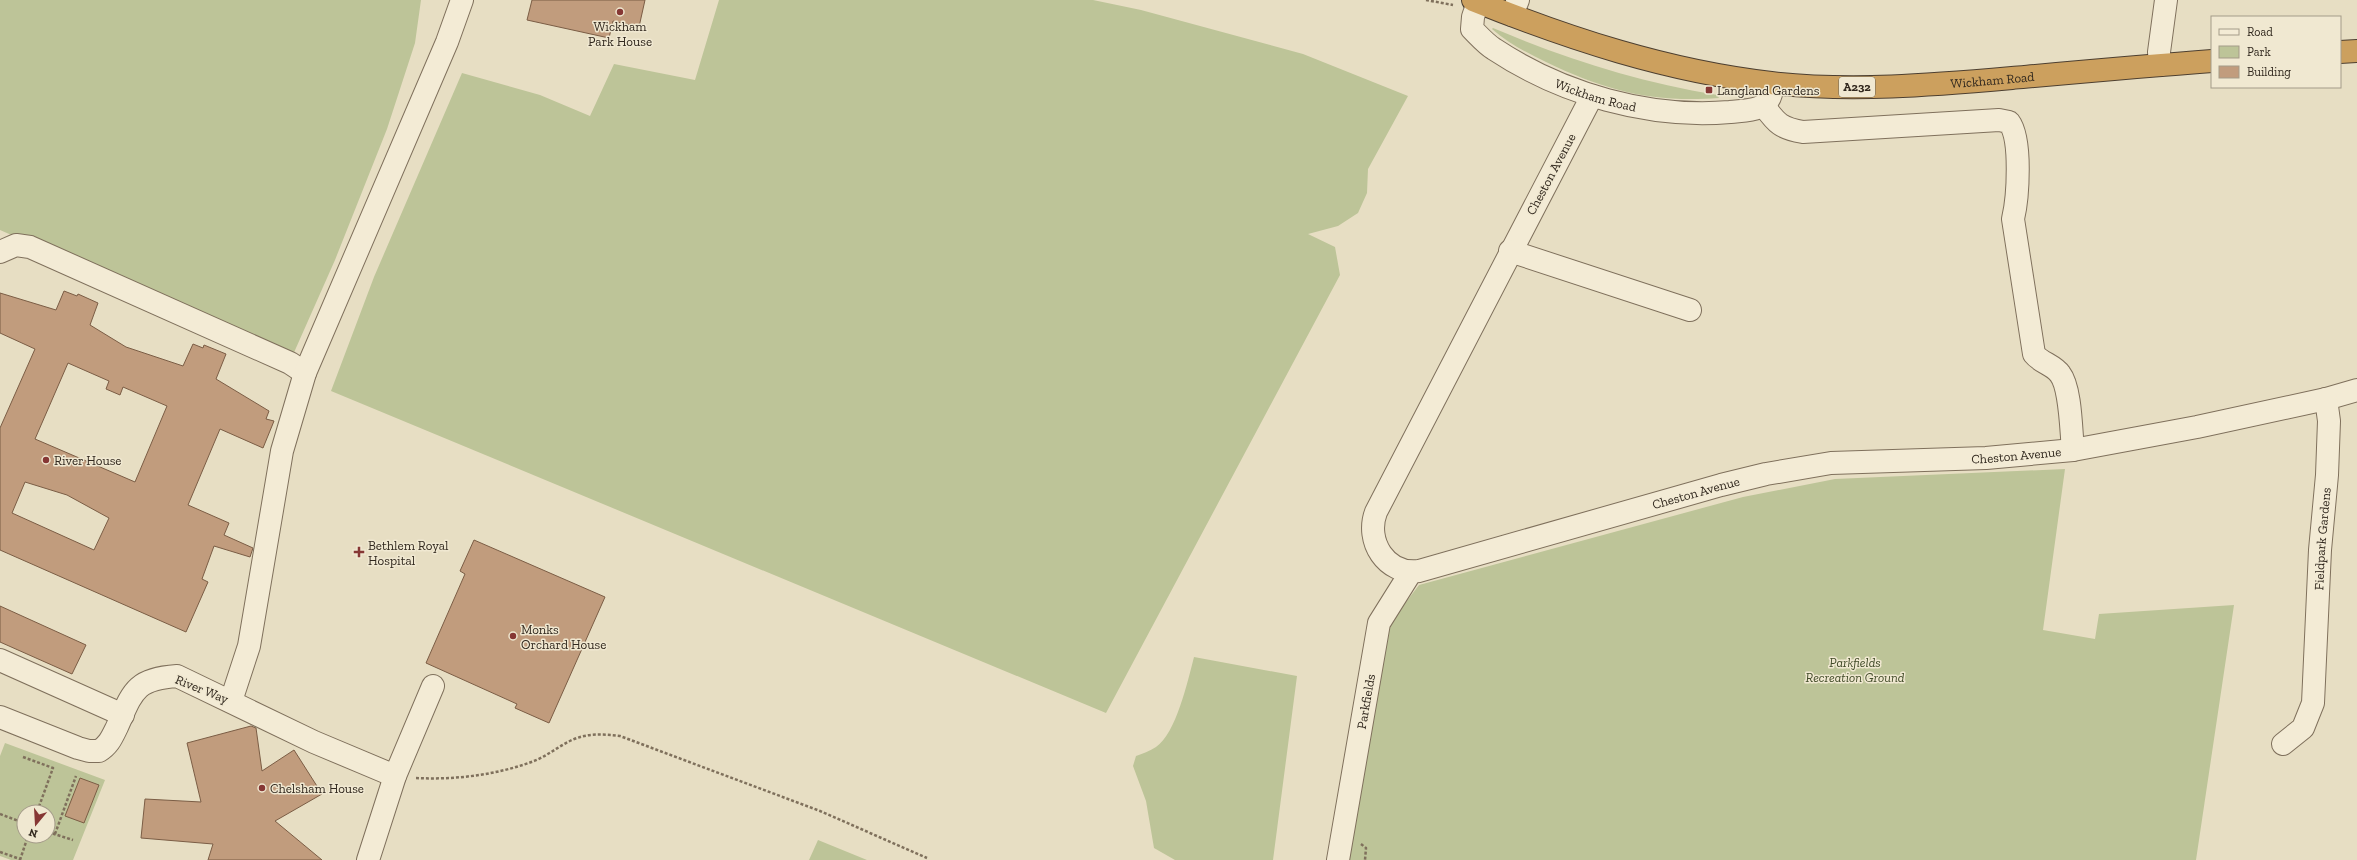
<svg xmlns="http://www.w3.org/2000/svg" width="2357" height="860" viewBox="0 0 2357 860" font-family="'Zilla Slab',serif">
  <rect width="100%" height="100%" fill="#e7dec3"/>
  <path fill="#bdc498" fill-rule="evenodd" d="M0,0H421L415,43L387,129L335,260L292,357L0,230Z
    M719,0H1093L1141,10L1303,54L1408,96L1368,169L1367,193L1358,213L1338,226L1308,234L1335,247L1340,275L1106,713L331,391L374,277L462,73L540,95L590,116L614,64L695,80Z
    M1493,28C1566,59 1639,82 1717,95L1719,98C1653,103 1606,91 1546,62C1527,53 1508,43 1492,29Z
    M2065,469L2043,630L2095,639L2099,614L2234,605L2196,860H1348L1387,627L1419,585L1743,497L1835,479Z
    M1194,657L1297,676L1273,860H1175L1154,848L1146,801L1133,766L1136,756C1142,754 1150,751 1156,747C1176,734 1188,680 1194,657Z
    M5,743L105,780L73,860H11L0,856V756ZM24,812H48V836H24Z
    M818,840L867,860H809Z"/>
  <path fill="#c19c7d" stroke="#7b5d45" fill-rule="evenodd" d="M532,0H645L639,27L613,21L609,38L527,20Z
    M64,291L77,296L78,294L98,303L90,325L126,347L183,366L193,344L203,348L204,345L226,354L216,379L269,411L266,419L274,421L263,448L220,429L188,505L229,523L224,535L253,548L250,557L214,546L202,579L208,582L186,632L0,550V428L35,349L0,333V293L56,310ZM68,363L109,381L106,389L120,395L123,387L167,406L135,482L35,439ZM25,482L67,495L109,518L94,550L12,513Z
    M474,540L605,597L549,723L515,708L517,704L426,663L465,574L460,571Z
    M0,606L86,645L72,674L0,642Z
    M251,726L256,728L262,771L294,750L322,794L275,821L322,860H208L213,844L141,838L145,799L201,802L187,743Z
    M80,778L99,785L84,823L65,816Z"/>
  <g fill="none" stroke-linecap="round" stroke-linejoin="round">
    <g stroke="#7f705c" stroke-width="24">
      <g id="minor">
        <path id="s1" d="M1478,2L1473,17L1472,29C1479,36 1486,44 1494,49C1562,94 1649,119 1730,112C1746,110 1766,112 1771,94"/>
        <path d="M1512,15L1518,0"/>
        <path d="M2160,65L2159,52L2166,0"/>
        <path id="s2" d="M1592,96L1376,512C1365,541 1386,575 1419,571L1721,485L1766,474L1831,463L1986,458L2073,450L2197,427L2326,399L2357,390"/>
        <path d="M1764,106C1777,124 1781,128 1803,132L1999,120L2009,122C2022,139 2018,198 2013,219L2034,354C2041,363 2054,365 2060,374C2071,388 2071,432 2073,450"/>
        <path d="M1510,251L1690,310"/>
        <path d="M0,252L16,245L30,247L290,363L305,373"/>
        <path d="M0,660L123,715"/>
        <path d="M231,701L249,646L282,451L305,373L447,42L462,0"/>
        <path d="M0,717L78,748L89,751H99C109,745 112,737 117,727C133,691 135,679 177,676L314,742L395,776"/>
        <path id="s3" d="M2283,744L2303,728L2313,703L2320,550L2327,475L2329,421L2326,399"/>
        <path d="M368,860L395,776L433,686"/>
        <path id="s4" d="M1338,860L1379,623L1411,572"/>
      </g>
    </g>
    <g stroke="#4d3f30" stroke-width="24">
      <g id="highway">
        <path id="s5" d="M1473,0C1570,39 1667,71 1771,83C1851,92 1932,85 2012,78C2079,72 2145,66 2212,61"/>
        <path d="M2340,52L2357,51"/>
      </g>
    </g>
    <path stroke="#7f705c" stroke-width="2.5" stroke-dasharray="3 2" stroke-linecap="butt" d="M1426,0L1453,5
      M23,757L53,768L37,812
      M416,778C455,780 497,775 534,761C547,756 559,746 572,740C587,733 603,734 620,736L820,811L927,858
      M0,814L24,823
      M48,832L73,840
      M55,834L76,776
      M1361,844L1366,848L1365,860
      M0,852L20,859
      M20,860L28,836"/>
    <use href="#minor" stroke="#f3ebd5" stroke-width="22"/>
    <use href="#highway" stroke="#cca05e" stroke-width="22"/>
  </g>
  <g fill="#863734" stroke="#f0e8d1" stroke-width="1.5">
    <circle cx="620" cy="12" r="4"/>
    <rect x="1705" y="86" width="8" height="8" rx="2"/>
    <circle cx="46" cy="460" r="4"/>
    <path d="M357 546h4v4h4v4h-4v4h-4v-4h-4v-4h4z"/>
    <circle cx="513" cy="636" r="4"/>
    <circle cx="262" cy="788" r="4"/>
  </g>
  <g text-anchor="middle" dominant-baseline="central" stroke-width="3" stroke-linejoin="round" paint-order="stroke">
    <rect fill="#f0e8d1" stroke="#6a6254" stroke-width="1" x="1839" y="77" width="36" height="20" rx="3"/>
    <g font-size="12" font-weight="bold" fill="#31281e">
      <text x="1857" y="87">A232</text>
    </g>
    <g font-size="13" fill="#31281e" stroke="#f0e8d1" text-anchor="start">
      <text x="620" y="26" text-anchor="middle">Wickham<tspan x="620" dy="15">Park House</tspan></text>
      <text x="1717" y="90">Langland Gardens</text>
      <text x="54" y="460">River House</text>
      <text x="368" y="545">Bethlem Royal<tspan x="368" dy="15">Hospital</tspan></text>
      <text x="521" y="629">Monks<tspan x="521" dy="15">Orchard House</tspan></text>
      <text x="270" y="788">Chelsham House</text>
    </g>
    <g font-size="13" fill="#31281e" stroke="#f0e8d1">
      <text stroke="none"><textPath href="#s5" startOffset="532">Wickham Road</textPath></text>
      <text stroke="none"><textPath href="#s1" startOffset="170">Wickham Road</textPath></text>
      <text transform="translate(1551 174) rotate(-62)">Cheston Avenue</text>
      <text stroke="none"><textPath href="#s2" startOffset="1168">Cheston Avenue</textPath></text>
      <text stroke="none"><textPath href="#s2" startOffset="844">Cheston Avenue</textPath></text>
      <text stroke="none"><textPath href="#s3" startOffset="217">Fieldpark Gardens</textPath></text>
      <text transform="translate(202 689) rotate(22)">River Way</text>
      <text stroke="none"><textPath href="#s4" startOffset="161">Parkfields</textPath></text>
    </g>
    <g font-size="13" font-style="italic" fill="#404a27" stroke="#f0e8d1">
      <text x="1855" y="662">Parkfields<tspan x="1855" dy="15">Recreation Ground</tspan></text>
    </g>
  </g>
  <rect x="2211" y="16" width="130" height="72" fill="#f0e8d1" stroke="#a49b89"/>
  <rect x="2219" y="29" width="20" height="6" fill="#f3ebd5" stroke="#a49b89"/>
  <text x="2247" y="36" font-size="12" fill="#31281e">Road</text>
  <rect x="2219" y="46" width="20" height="12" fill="#bdc498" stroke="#a49b89"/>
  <text x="2247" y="56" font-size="12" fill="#31281e">Park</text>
  <rect x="2219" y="66" width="20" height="12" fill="#c19c7d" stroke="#a49b89"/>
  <text x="2247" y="76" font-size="12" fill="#31281e">Building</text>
  <g transform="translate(36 824) rotate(198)"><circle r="19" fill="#f0e8d1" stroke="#a49b89"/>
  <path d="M0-3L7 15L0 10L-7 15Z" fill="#863734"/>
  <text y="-6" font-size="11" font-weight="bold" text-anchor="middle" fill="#31281e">N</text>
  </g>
</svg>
